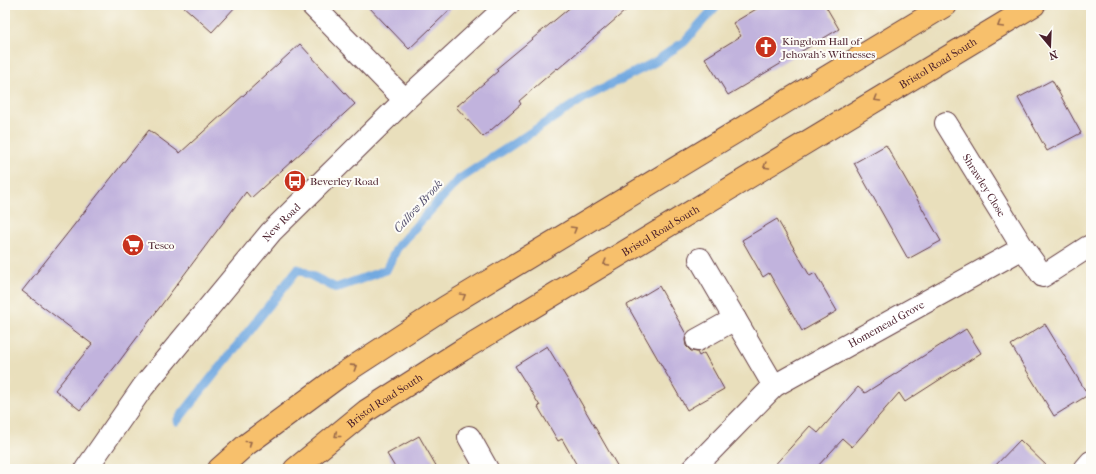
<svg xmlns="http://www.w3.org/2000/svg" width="1096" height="474" viewBox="0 0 1096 474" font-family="'IM FELL French Canon',serif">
  <rect width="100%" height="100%" fill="#fdfcf7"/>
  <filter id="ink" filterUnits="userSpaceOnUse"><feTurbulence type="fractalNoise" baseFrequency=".025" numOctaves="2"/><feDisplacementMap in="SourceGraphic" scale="8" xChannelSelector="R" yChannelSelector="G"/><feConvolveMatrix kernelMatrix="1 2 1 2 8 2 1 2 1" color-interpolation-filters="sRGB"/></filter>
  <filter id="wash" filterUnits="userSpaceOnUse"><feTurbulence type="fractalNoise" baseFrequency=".012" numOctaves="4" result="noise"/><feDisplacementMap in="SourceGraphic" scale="16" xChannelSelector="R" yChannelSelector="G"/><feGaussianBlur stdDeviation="0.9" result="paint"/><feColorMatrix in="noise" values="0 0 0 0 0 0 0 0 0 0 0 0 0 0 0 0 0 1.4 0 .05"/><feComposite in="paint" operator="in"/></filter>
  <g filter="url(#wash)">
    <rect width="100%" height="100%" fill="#e9dfbc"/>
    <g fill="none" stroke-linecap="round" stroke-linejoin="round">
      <path stroke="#72a9e0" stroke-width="9" d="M177,421L298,269L336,288L386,270L398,246L458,180L584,98L655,62L684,42L717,5"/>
    </g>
    <g id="blocks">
      <path fill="#c1b3dd" d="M182,5H237L212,32Z
        M367,5H455L409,49Z
        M573,5H632L558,69L557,68L519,101L521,104L483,137L456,107L498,71L496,69Z
        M763,5H825L839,29L728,95L705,58L741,36L733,23Z
        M300,44L355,104L251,198L246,192L118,363L80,410L55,390L92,344L22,291L149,130L180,153Z
        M1052,80L1081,133L1047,151L1018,98Z
        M886,145L941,241L908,259L854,163Z
        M777,219L810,276L815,273L837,311L802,331L769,273L763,277L742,240Z
        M659,286L686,334L685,340L686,346L691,351L697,352L699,356L704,353L724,389L687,410L627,305Z
        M1045,324L1088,395L1054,416L1011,345Z
        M966,329L981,353L905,402L899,393L852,447L843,439L815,469H771L810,426L818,433L858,387L865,393Z
        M547,346L569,382L619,469H579L562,439L558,441L538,407L540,406L515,366Z
        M419,436L438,469H396L387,454Z
        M1020,440L1050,469H992Z"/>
    </g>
  </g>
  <g filter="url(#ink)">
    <use href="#blocks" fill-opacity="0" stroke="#623c41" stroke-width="1"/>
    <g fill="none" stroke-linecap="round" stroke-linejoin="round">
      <g stroke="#623c41" stroke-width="24">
        <g id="minor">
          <path d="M312,5L405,100"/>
          <path id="s1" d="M946,123L1023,248"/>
          <path d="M700,259L774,386"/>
          <path d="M697,340L735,319"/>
          <path d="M469,437L487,469"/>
          <path id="s2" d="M86,469L143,387L271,232L405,100L508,5"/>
          <path id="s3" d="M693,469L774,386L1023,248L1043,276L1088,247"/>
          <path d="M1085,469L1091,462"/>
        </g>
      </g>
      <g stroke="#623c41" stroke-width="24">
        <g id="highway">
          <path d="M219,469L246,445L341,375L444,308L946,5"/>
          <path id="s4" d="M295,469L366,411L462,350L1034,5"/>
        </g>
      </g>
      <use href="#minor" stroke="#fff" stroke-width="22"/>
      <use href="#highway" stroke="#f7c06c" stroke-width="22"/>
    </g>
    <defs><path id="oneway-chevron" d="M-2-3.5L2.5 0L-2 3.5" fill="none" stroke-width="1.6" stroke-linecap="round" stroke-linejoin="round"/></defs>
    <g stroke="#986748">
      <use href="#oneway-chevron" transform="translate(1000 25) rotate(149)"/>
      <use href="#oneway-chevron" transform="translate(877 99) rotate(149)"/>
      <use href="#oneway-chevron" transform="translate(766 166) rotate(149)"/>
      <use href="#oneway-chevron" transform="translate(574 229) rotate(-31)"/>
      <use href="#oneway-chevron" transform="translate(606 263) rotate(149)"/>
      <use href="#oneway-chevron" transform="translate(463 296) rotate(-31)"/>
      <use href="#oneway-chevron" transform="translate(354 367) rotate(-33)"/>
      <use href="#oneway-chevron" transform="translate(337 435) rotate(141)"/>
      <use href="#oneway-chevron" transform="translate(249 443) rotate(-38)"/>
    </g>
  </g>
  <defs>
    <g id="church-disc" transform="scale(1.15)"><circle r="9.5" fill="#c8321e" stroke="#fdfcf7"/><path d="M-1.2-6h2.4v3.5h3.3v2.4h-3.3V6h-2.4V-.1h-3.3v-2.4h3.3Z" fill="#fff"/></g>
    <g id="bus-disc" transform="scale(1.15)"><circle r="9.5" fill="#c8321e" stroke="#fdfcf7"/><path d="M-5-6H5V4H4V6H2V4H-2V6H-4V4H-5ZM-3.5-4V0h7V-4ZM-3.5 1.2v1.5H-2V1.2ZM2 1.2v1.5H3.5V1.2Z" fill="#fff"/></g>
    <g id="supermarket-disc" transform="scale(1.15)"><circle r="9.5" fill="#c8321e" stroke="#fdfcf7"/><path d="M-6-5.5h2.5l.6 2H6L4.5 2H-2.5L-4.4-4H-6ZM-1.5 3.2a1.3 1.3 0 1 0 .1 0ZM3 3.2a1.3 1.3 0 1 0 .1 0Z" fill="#fff"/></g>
  </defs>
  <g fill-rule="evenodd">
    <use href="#church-disc" x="766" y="47"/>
    <use href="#bus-disc" x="295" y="181"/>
    <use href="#supermarket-disc" x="133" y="245"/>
  </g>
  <g text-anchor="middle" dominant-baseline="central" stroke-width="4" stroke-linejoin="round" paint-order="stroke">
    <g font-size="11" fill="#4a1f2b" stroke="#fdfcf7" text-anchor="start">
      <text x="782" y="41">Kingdom Hall of<tspan x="782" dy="13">Jehovah's Witnesses</tspan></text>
      <text x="310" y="181">Beverley Road</text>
      <text x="148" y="245">Tesco</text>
    </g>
    <g font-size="11" fill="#4a1f2b" stroke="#fdfcf7">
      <text stroke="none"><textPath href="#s4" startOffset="761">Bristol Road South</textPath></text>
      <text stroke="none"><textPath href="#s1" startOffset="73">Shrawley Close</textPath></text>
      <text stroke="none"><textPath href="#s2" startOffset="315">New Road</textPath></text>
      <text stroke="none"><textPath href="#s4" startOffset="437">Bristol Road South</textPath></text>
      <text stroke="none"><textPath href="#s3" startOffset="244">Homemead Grove</textPath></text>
      <text stroke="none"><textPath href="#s4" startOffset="113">Bristol Road South</textPath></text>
    </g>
    <g font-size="12" font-style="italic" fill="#5a5673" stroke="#fdfcf7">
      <text transform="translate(418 206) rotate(-48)">Callow Brook</text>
    </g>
  </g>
  <rect width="1096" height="474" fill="none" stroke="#fdfcf7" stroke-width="20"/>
  <g transform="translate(1050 46) rotate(161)" stroke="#fdfcf7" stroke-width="3" paint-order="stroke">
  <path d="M0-3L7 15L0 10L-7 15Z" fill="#4a1f2b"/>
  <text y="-6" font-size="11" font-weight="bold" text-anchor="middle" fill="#4a1f2b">N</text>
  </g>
</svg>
